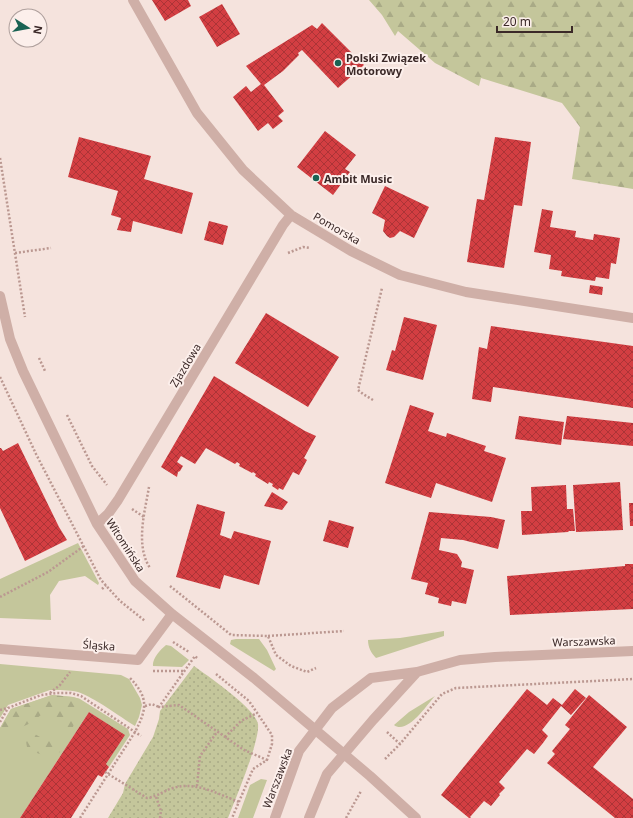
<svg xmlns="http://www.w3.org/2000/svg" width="633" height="818" viewBox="0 0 633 818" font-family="'Noto Sans',sans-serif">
  <defs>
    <pattern id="forest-firs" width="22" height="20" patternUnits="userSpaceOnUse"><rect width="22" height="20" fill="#c4c69b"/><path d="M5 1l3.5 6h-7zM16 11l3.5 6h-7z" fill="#a9aa86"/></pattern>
    <pattern id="park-dots" width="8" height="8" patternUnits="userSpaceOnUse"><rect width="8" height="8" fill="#c4c69b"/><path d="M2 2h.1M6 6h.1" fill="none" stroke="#a9aa86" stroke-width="1.8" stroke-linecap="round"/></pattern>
    <pattern id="building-cross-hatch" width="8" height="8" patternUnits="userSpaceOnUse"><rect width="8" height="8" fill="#d33e42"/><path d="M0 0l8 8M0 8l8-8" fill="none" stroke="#ac3437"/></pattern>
  </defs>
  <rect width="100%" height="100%" fill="#f5e3dd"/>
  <path fill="#c4c69b" d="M78,543L99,583L98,585L85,576L59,581L50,595L51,620L0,618V579Z
    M444,631V636L376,658C371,653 368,647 368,640L400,638Z
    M236,639H259L267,650L276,669L274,671L230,644L231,640Z
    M166,645L171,646L189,660L182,667L153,666C152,659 160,650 166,645Z
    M0,664L121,675L129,679L140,698L142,705L139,717L135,726C119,716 95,698 78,692C69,690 58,690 50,690L8,705L0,718Z
    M52,695L73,697L80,699L128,729L130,735L109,767L106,764L124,735L89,712L20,818H0V728L11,709Z
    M435,696C427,705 407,735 394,725L409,712Z
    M261,779L267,780L253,818H238L250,785Z"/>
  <path fill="url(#forest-firs)" d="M369,0H633V189L572,179L580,127L562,103L481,78L479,86L435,63L398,31L395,36L382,15Z
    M52,695L73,697L80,699V712L71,731L65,733L58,724L54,715H41C35,720 30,724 22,727C13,731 9,729 1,736H0V728L11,709Z
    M33,733L40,737L58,742L60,752C48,760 38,754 27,747L25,736Z"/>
  <path fill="url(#park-dots)" d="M194,666C209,677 255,708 258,724C260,741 235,800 228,818H108L123,793L125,784L153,737L159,719L160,711Z"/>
  <path fill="url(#building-cross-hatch)" d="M152,0H188L191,6L165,21Z
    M222,4L240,34L217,47L199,17Z
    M322,23L364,65L338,88L302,50L298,53L299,55L283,71L264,85L284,111L278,116L283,121L273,129L268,123L258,131L233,97L246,86L251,92L261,84L246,66L312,25L317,29Z
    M325,131L356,155L345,169L350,172L333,195L297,167Z
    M79,137L151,156L144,179L193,193L182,234L133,221L131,232L117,230L121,218L111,215L118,191L68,177Z
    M495,137L531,142L522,206L514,205L504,268L467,262L477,199L484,200Z
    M385,186L429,207L414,238L400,231L394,237L390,238L387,236L383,231L385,220L372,213Z
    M542,209L553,211L550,227L576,231L575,237L593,240L594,234L620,238L616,264L611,263L609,279L596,277L595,281L561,276L562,271L549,269L551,255L534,252Z
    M209,221L228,226L223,245L204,240Z
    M590,285L603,287L602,295L589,293Z
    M266,313L339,357L308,407L235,363Z
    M404,317L437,325L423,380L386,370L392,350L395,351Z
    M491,326L633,346V408L493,387L491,402L472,399L479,347L487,349Z
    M214,376L305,431L316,436L304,458L307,460L299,475L293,472L283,490L279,488L278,490L272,486L273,484L269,482L268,484L255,476L256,474L253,472L252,473L239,466L240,464L237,462L235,464L206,448L195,464L181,456L177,462L183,466L180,471L178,472L177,477L161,467Z
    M410,405L434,413L428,431L446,437L447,433L486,446L484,451L506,458L492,502L436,483L431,498L385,483Z
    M519,416L564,422L561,445L515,439Z
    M567,416L633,423V446L563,439Z
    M18,443L59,527L67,540L25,561L0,508V448H1L3,451Z
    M620,482L623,530L576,532L573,485Z
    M566,485L567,509H573L575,531H569L568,532L522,535L521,511H532L531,487Z
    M272,492L288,502L282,510L264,506Z
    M629,503H633V526H630Z
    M197,504L225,512L220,535L231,539L234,531L271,541L259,585L224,575L220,589L176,577Z
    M429,512L491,517L505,520L498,549L463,540L441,538L439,550L457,554L462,562L461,567L474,570L466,604L452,601L451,606L438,603L439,598L425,594L428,583L411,579Z
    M329,520L354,527L348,548L323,541Z
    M625,564H633V609L510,615L507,576L625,566Z
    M527,689L547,705L553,698L562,705L575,689L586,698L571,715L561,706L542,730L548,736L543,743L534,754L527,749L499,782L505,788L499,794L500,795L491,806L484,801L470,817L471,818H469L441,795Z
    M589,695L627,727L593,767L633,799V818H615L547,763L555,754L552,751L570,729L565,725Z
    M89,712L125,735L106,764L109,767L102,777L98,775L71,818H20Z"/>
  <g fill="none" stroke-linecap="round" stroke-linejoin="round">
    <path stroke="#bb9891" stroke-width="2.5" stroke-dasharray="2 2" stroke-linecap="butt" d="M0,158L25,317
      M15,253L51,248
      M288,253L303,247L310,248
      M39,358L45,371
      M0,377L36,454L101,580L120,601L145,621
      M373,400L363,394L358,390L382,288
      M67,415L92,466L107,485
      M149,487C145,511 135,545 150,568
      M132,509L144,517
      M170,586L231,635L268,636L276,655L291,666L307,672L316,668
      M102,589L106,585
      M0,597L48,572L84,546
      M268,636L344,631
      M173,642L189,652
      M197,658L195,656L159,707L179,705L244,750L267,760
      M153,671H184
      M216,674L249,701L272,735V744L267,760L253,769L232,818
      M50,693L60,685L70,672
      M145,706L152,704L159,707
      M0,710L7,708
      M0,722L8,708L41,695L57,693H71L81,696L141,736
      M387,732L400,744
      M225,737L241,721L257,713
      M385,759L400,744L442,694L456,688L633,679
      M105,772L147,798C159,796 163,791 173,788C196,781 218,794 239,802
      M197,786L200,756L217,732
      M156,797L161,811L160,818
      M80,818L135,732C147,709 149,698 130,678
      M346,818L361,791"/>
    <path stroke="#cfafa7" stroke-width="10" d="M133,0L197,113L243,170L291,215L351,251L400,275L466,292L633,318
      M0,296L10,339L23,371L97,524L135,581L172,614L254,678L370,776L416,818
      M97,524L108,514L118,500L283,225L291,215
      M0,649L138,660L172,614
      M275,818L299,751L332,708L371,678L417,672L460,660L495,657L633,651
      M309,818L327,774L373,720L417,672"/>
  </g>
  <g fill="#196253" stroke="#fcefeb" stroke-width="1.5">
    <circle cx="338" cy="63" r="4"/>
    <circle cx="316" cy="178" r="4"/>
  </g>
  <g text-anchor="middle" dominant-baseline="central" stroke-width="4" stroke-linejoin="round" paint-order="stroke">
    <g font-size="11" font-weight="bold" fill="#3b2928" stroke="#fcefeb" text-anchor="start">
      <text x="346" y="57">Polski Związek<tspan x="346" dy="13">Motorowy</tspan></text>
      <text x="324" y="178">Ambit Music</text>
    </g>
    <g font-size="11" fill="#3b2928" stroke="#fcefeb">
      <text transform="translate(337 228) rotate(30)">Pomorska</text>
      <text transform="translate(185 365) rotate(-59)">Zjazdowa</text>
      <text transform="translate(126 545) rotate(57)">Witomińska</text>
      <text transform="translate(584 641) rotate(-2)">Warszawska</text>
      <text transform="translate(99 645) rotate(4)">Śląska</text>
      <text transform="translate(277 778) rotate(-69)">Warszawska</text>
    </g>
  </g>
  <g transform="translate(28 28) rotate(101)"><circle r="19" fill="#fcefeb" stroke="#afa09d"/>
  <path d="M0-3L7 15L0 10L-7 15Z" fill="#196253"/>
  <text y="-6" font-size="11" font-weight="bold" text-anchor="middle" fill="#3b2928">N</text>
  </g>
  <path d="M497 26v6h75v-6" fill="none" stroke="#3b2928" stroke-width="2"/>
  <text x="503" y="26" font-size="12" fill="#3b2928" stroke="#fcefeb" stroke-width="3" paint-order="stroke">20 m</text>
</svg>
